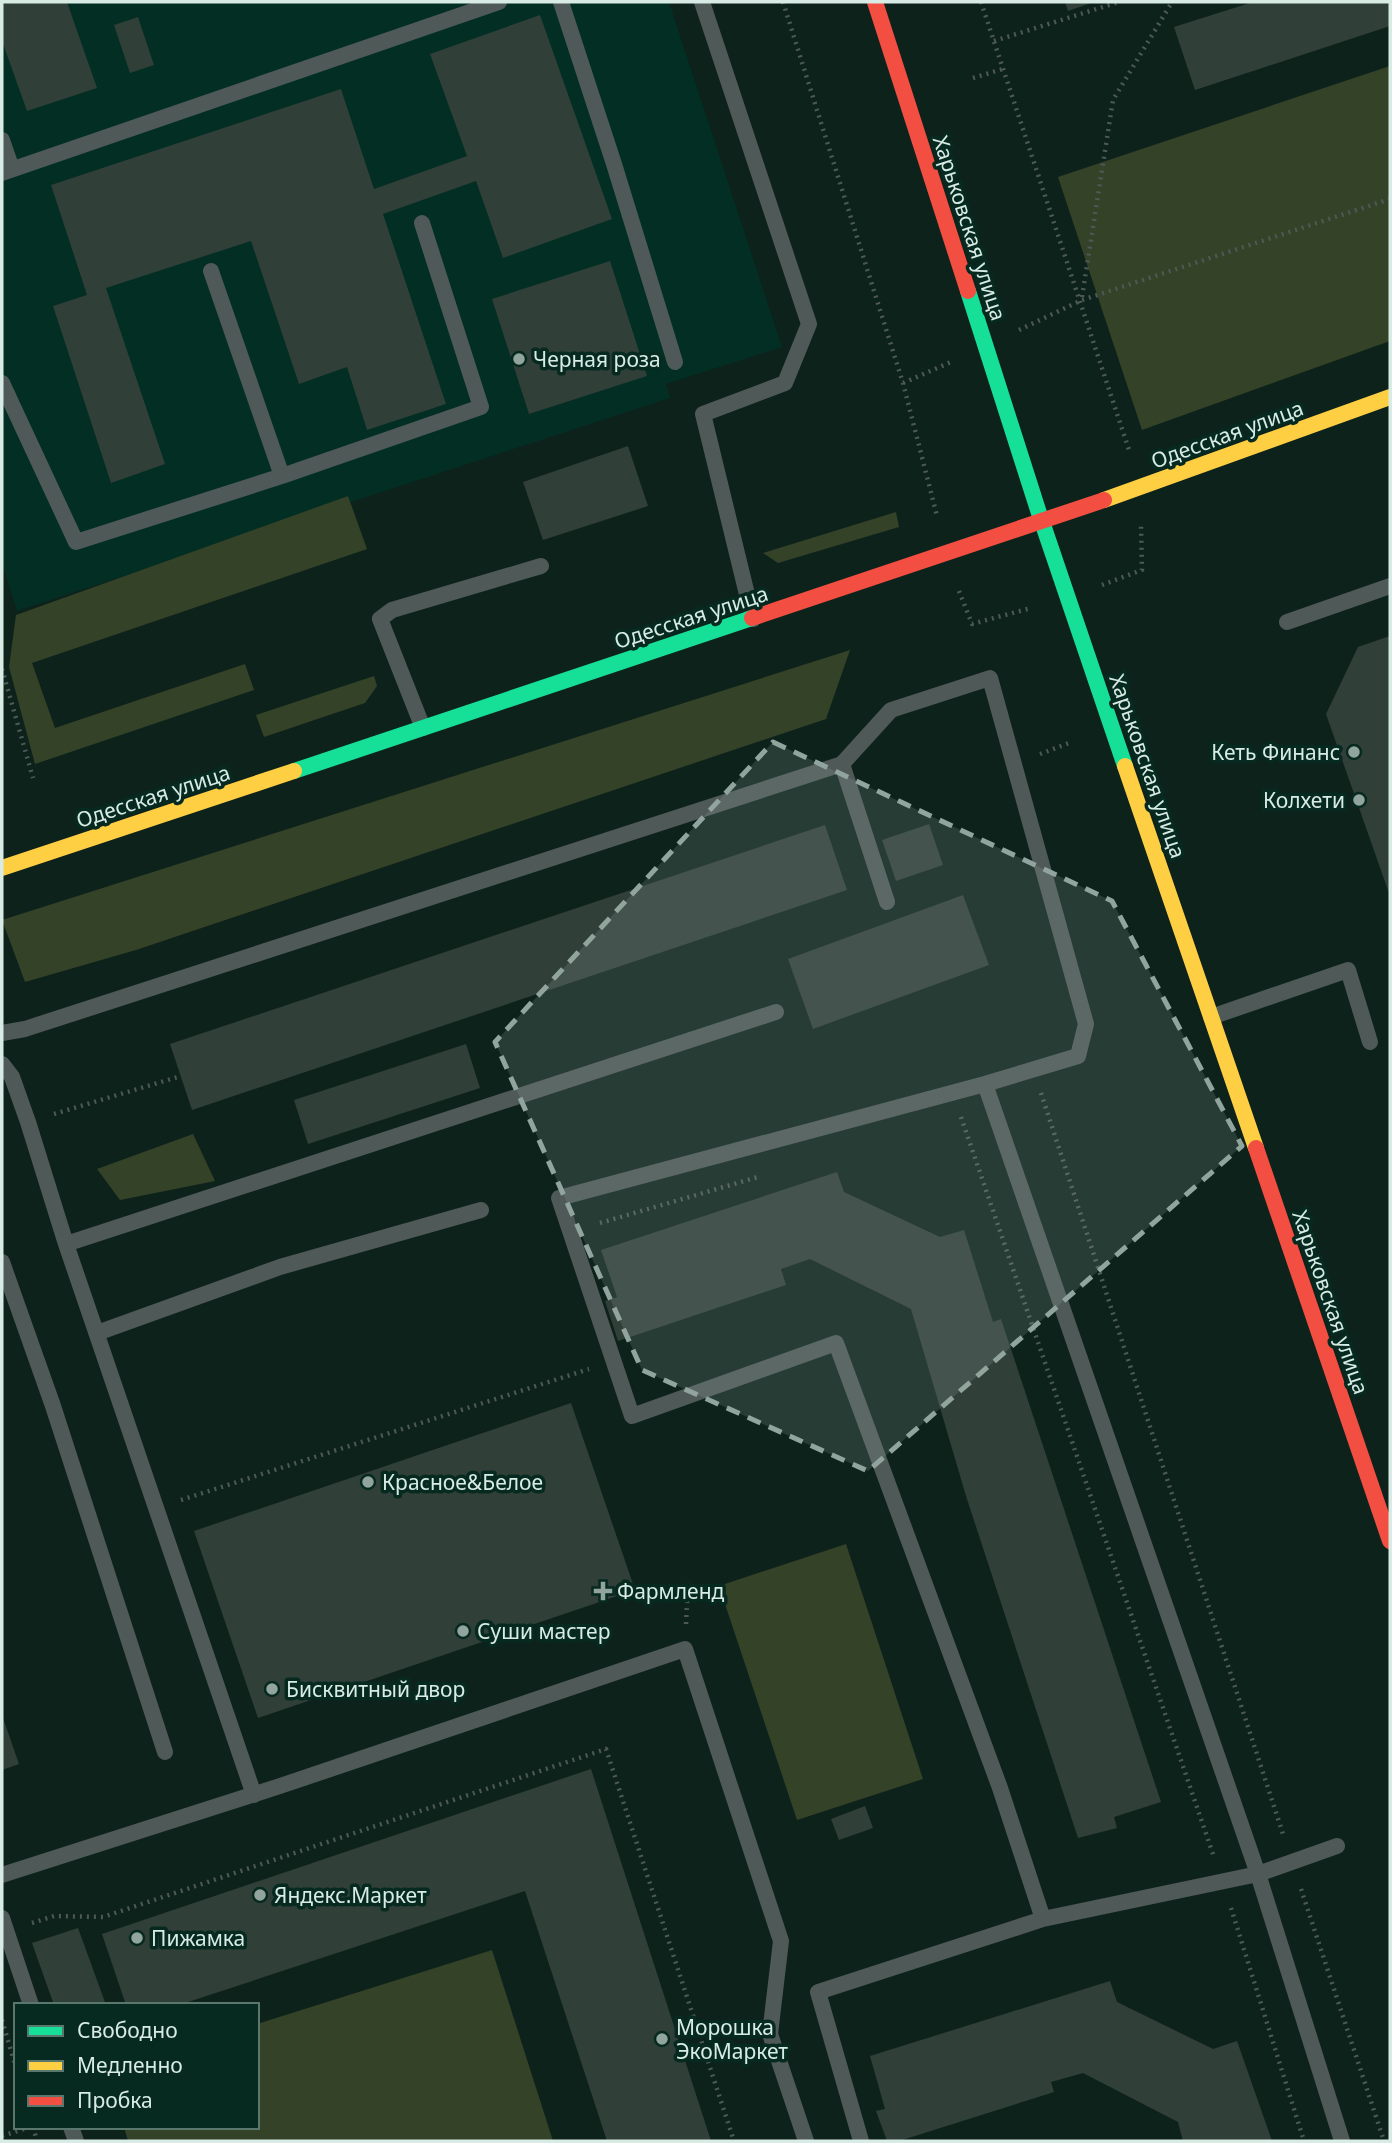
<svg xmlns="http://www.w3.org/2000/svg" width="1392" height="2143" viewBox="0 0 1392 2143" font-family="'Noto Sans',sans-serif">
  <rect width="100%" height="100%" fill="#0e221c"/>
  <path fill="#022e23" d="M2,2H669L782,347L666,384L670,398L17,611L2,563Z"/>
  <path fill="#344228" d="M1390,66V341L1142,430L1058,177Z
    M348,496L367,549L32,663L55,728L245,664L254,690L35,764L9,667L16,615Z
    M896,512L899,527L778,563L763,553Z
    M850,650L826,719L136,950L25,982L2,920Z
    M374,676L377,686L365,703L264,737L256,715Z
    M193,1134L215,1181L120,1200L97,1169Z
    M846,1544L923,1779L797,1820L719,1586Z
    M492,1950L553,2141H128L124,2127H257V2024Z"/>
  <path fill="#313f39" d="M2,2H67L97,88L27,111L2,41Z
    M1065,2H1094L1068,11Z
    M1253,2H1390V26L1195,90L1174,27Z
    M540,15L612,219L503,258L476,181L383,214L446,404L367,430L347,367L299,384L251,241L106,288L165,464L111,483L53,306L87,295L51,185L341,89L374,189L467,156L430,54Z
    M138,17L154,65L130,73L114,25Z
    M610,261L647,376L529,414L492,299Z
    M628,446L648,506L543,540L523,482Z
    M1390,636V896L1326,714L1358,647Z
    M929,824L943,865L896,881L882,840Z
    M825,825L847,890L192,1110L170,1044Z
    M963,895L989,965L813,1029L788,959Z
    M466,1044L480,1088L308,1144L294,1100Z
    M837,1172L844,1192L940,1237L964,1230L993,1322L1001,1319L1161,1802L1114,1817L1117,1828L1078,1838L966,1496L911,1309L810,1259L781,1269L786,1285L618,1341L605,1301L617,1297L601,1250Z
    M571,1403L635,1590L258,1718L194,1531Z
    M2,1715L19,1764L2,1770Z
    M591,1769L711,2141H607L525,1891L179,2005H126L102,1934Z
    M865,1806L873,1828L839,1840L831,1819Z
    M78,1928L106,2005H54L32,1943Z
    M1110,1981L1117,2002L1213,2049L1237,2041L1272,2141H1183L1178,2122L1083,2073L1051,2082L1054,2092L899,2141H887L876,2111L885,2109L870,2056Z"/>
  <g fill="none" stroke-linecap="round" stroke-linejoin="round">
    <path stroke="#4e5957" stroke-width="4.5" stroke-dasharray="2 5" stroke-linecap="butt" d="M783,2L903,383L937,516
      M981,2L1129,450
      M994,41L1119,2
      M973,78L1003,69
      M1082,297L1113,100L1172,2
      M1019,330L1082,300L1390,199
      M903,383L951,362
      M1102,585L1142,570L1141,526
      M959,591L972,624L1031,608
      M2,669L33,778
      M1040,754L1069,743
      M1041,1093L1284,1837
      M54,1114L181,1076
      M961,1117L1214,1857
      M600,1223L758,1177
      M181,1500L589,1369
      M686,1624L688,1582
      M1301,1889L1384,2141
      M1231,1908L1304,2141
      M32,1923L54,1916L103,1917L606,1749L734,2141
      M2,2020L16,2068
      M33,2127L37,2141
      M2,2136L30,2127"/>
    <path stroke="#4f5958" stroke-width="16" d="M561,2L614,164L675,362
      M702,2L809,324L785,383L703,414L753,619
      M2,140L12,169
      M2,173L499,2
      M2,383L76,542L282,476L211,271
      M282,476L481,407L422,223
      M1287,622L1390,586
      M423,728L380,619L392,610L541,566
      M842,764L887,902
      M1211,1017L1348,970L1370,1042
      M2,1033L25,1029L842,764L891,710L990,678L1086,1024L1078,1056L985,1084L559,1198L632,1416L836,1343L1000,1788L1043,1919L818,1992L861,2141
      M2,1064L12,1077L28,1122L66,1244L254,1795
      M985,1084L1258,1874L1342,2141
      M66,1244L776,1012
      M2,1262L53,1406L165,1752
      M97,1333L280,1267L481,1210
      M2,1875L280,1786L685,1649L781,1941L770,2034L806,2141
      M2,1918L31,2005
      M1043,1919L1258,1874L1337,1846
      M71,2127L76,2141"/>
    <path stroke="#16e098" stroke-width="16" d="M968,291L1038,510L1125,766
      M294,771L752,618"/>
    <path stroke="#ffcf43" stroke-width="16" d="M1104,500L1390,397
      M1125,766L1256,1148
      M2,868L294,771"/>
    <path stroke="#f24e42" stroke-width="16" d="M875,2L968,291
      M752,618L1104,500
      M1256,1148L1390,1541"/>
  </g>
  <path fill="#91a59e" fill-opacity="0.2" stroke="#91a59e" stroke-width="5" stroke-dasharray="14 9" stroke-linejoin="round" d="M773,742L1112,901L1242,1146L868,1471L642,1370L495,1042Z"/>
  <g fill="#91a59e" stroke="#062a20" stroke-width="2.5">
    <circle cx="519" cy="359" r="7"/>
    <circle cx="1354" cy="752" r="7"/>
    <circle cx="1359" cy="800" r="7"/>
    <circle cx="368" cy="1482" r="7"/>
    <path d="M599.5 1580.5h7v7h7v7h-7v7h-7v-7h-7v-7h7z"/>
    <circle cx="463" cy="1631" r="7"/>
    <circle cx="272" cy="1689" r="7"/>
    <circle cx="260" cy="1895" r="7"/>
    <circle cx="137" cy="1938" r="7"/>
    <circle cx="662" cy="2039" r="7"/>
  </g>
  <g text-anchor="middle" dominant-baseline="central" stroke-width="7" stroke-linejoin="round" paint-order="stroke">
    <g font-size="21" fill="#d8ebe4" stroke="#062a20">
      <text transform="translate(970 228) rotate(72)">Харьковская улица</text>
      <text transform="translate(1227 434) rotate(-20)">Одесская улица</text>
      <text transform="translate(691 617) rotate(-18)">Одесская улица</text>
      <text transform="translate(1148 766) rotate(71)">Харьковская улица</text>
      <text transform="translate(153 796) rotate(-18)">Одесская улица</text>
      <text transform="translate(1331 1302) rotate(71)">Харьковская улица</text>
    </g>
    <g font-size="21" fill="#d8ebe4" stroke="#062a20" text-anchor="start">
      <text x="533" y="359">Черная роза</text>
      <text x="1340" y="752" text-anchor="end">Кеть Финанс</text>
      <text x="1345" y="800" text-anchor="end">Колхети</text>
      <text x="382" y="1482">Красное&amp;Белое</text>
      <text x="617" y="1591">Фармленд</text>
      <text x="477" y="1631">Суши мастер</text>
      <text x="286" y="1689">Бисквитный двор</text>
      <text x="274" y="1895">Яндекс.Маркет</text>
      <text x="151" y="1938">Пижамка</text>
      <text x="676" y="2027">Морошка<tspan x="676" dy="24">ЭкоМаркет</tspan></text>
    </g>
  </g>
  <rect width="1392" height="2143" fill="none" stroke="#d8ebe4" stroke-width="7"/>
  <rect x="14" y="2003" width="245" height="126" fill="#062a20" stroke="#5a776e" stroke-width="2"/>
  <rect x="28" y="2026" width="35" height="10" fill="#16e098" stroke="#5a776e" stroke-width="2"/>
  <text x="77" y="2038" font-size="21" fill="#d8ebe4">Свободно</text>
  <rect x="28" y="2061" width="35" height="10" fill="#ffcf43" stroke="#5a776e" stroke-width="2"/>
  <text x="77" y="2073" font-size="21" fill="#d8ebe4">Медленно</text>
  <rect x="28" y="2096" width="35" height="10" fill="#f24e42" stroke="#5a776e" stroke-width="2"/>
  <text x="77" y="2108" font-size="21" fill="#d8ebe4">Пробка</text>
</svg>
